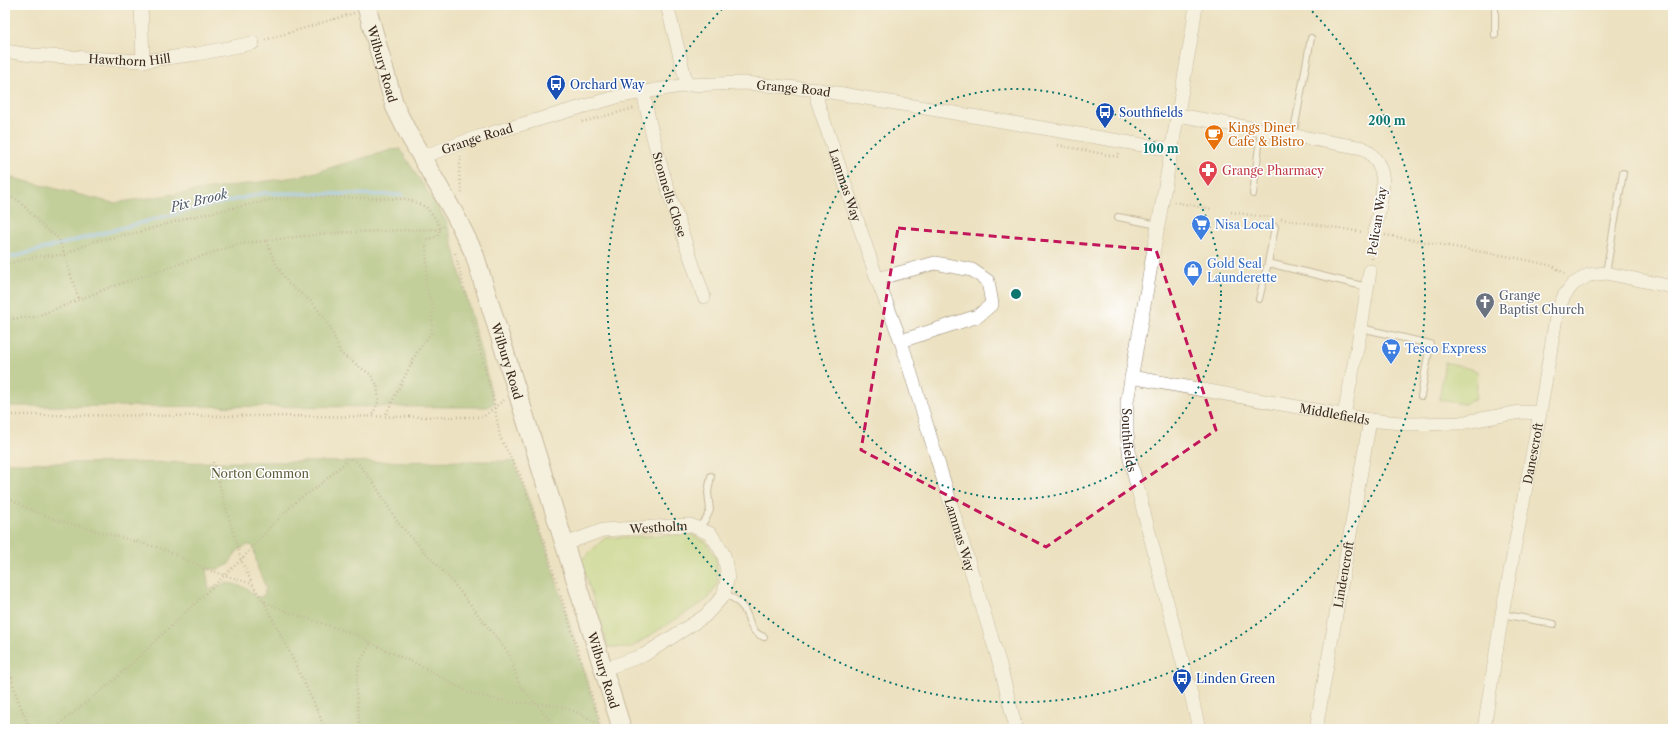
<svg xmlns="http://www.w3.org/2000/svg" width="1678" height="734" viewBox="0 0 1678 734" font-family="'Libre Caslon Text',serif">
  <rect width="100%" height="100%" fill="#fff"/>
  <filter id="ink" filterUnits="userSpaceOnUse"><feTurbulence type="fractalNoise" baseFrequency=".025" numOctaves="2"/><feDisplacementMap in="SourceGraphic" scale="8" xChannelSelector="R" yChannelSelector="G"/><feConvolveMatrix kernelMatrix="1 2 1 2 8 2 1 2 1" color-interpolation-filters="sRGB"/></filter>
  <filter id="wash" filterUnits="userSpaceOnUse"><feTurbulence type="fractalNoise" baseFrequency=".012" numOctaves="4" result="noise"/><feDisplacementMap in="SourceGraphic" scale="16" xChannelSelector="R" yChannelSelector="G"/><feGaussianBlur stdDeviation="0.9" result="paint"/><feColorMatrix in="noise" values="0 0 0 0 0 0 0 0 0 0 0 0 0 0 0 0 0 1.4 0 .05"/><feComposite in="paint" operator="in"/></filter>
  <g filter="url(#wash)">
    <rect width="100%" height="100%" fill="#ece1c1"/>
    <path fill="#b6d77e" stroke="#78804e" d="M1445,362L1478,371L1476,399L1464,404L1439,400Z
      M691,534L706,542L716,558L718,583L708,599L630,648L608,647L581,560L605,538Z"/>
    <path fill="#90b86d" stroke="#667146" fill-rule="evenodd" d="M400,149L447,222L494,403L487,407L5,406V176L113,203L302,176L391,150Z
      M514,461L545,544L602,729H5V463ZM248,545L253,546L258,569L266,588L264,595L261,597H256L247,588L234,584L225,583L209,590L206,569H219L228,565L238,550Z"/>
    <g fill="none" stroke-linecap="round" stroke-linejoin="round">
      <path stroke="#7dbdf2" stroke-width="4" d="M5,259L186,211L264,193L402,195"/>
    </g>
  </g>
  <g filter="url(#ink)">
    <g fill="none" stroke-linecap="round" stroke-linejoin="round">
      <g stroke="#948670" stroke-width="8">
        <path id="lane" d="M1495,5V35
          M1293,136L1311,38
          M1253,194L1261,130
          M1118,217L1158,225
          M1275,227L1268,263L1367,287
          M1606,273L1623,173
          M1259,299L1268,263
          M1361,328L1430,344L1421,396
          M698,528L706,519L710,510L708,492L711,476
          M724,592C731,597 740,602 744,609C751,620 748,631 764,637
          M1502,614L1554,624"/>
      </g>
      <g stroke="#948670" stroke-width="14">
        <g id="street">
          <path d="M141,5L143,61"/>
          <path d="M667,5L687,85"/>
          <path id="s1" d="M1196,5L1192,33L1127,402V433L1130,459L1190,690L1199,729"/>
          <path id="s2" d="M5,51L31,55L143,61L197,54L253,43"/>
          <path id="s3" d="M819,90L817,100L877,279L901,341L1000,665L1016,729"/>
          <path id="s4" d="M643,91C656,162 681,229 704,297"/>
          <path d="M1178,115L1363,148C1395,168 1380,203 1374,233"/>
          <path id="s5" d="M421,157L478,137L620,96L687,85L744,83L819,90L1172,150"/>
          <path d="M877,279L935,263L972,270L988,281L992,304L978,316L901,341"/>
          <path id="s6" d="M1131,377L1370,420L1410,424L1460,423L1520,412L1540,413"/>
          <path d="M1344,415L1361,328L1370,271"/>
          <path id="s7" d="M565,544L603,530L690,525L711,534L724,555L728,577L723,596L705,616L644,655L604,669"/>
          <path id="s8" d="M1316,729L1370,420"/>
          <path id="s9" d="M1484,729L1502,614L1540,413L1557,312L1564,296L1573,284L1589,275L1606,273L1673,287"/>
        </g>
      </g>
      <g stroke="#948670" stroke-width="20">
        <g id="secondary">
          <path id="s10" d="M366,5L395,107L409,135L455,215L474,253L622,729"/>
        </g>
      </g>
      <path stroke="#948670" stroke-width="2.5" stroke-dasharray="1 3" stroke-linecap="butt" d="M265,40L354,13
        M582,122L635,108
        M1058,145L1118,157L1119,153
        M461,156L459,173L462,195
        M5,194L18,200L44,227L59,239L79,300
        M1174,202L1211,209
        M1231,212L1272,218
        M1281,219L1363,232
        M1385,235L1517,258L1553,266L1565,274
        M266,241L276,264L289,284L313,303L329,325L341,354L370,374L377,385L379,400L372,416
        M455,253L494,403L500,437L520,475L545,544L602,729
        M1372,259L1373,246
        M5,264L39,256L63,255L95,241L139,232L195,216L275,199L312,197L407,199L426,207L437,221L440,229L438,236L426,240L427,270L425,285L433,307L431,333L417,352L385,416
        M5,319L35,317L111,287L238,244L330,233L440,229L443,226
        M5,415L483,417L504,400
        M356,461L374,483L398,523L451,580L509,654L519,684L553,724L554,729
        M213,462L241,560L252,583
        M5,496L31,510L57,520L163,549L209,570L252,584L264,602L287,647L319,714L324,729
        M265,602L293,614L358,635L371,643L359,664L356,689L360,729
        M371,643L421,666L470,693L508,702L556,705L581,714L600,725
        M5,654L16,695L30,729
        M53,729L112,682L241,560L273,524L299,499L316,488L347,461"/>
      <use href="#lane" stroke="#fff" stroke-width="6"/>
      <use href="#street" stroke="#fff" stroke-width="13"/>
      <use href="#secondary" stroke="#fff" stroke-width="18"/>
    </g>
  </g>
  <path d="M0 0H1678V734H0ZM898,228L1156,250L1216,430L1046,547L861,450Z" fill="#ece1c1" fill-opacity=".55" fill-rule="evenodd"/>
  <path fill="none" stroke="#c2185b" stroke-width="3" stroke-dasharray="8 5" stroke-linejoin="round" d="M898,228L1156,250L1216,430L1046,547L861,450Z"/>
  <g fill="none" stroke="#0f766e" stroke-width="2" stroke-dasharray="2 4">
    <circle cx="1016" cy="294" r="205"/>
    <path d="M1308 7A409 409 0 1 1 724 7"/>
  </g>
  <defs>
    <g id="bus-pin" transform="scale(1)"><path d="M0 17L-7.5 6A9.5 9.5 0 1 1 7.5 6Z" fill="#1a4fb4" stroke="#fff"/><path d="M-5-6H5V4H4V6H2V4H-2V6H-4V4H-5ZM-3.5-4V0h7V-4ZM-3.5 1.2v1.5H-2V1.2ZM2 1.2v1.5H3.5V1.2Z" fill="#fff"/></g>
    <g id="cafe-pin" transform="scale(1)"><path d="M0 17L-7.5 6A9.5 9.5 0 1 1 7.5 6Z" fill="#e8710a" stroke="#fff"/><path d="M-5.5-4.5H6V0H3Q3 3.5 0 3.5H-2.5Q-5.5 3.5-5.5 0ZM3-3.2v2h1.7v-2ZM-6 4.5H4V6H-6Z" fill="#fff"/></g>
    <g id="pharmacy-pin" transform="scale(1)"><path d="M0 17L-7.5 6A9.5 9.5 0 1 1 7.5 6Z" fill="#e0444e" stroke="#fff"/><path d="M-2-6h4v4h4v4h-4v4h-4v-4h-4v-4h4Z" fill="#fff"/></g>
    <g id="supermarket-pin" transform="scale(1)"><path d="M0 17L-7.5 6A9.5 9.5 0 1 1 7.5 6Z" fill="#3f7fe0" stroke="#fff"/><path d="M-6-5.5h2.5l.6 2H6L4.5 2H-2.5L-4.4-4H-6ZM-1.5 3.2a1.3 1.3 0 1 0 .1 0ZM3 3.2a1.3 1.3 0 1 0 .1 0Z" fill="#fff"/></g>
    <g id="shop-pin" transform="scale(1)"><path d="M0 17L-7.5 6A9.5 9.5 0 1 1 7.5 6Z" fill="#3f7fe0" stroke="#fff"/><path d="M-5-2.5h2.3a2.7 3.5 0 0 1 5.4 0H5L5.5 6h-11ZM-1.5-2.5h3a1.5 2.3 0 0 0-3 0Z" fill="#fff"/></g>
    <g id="church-pin" transform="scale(1)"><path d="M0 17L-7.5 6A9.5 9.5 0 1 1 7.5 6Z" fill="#6b7280" stroke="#fff"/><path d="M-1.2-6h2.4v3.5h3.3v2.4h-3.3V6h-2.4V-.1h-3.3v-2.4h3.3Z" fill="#fff"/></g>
  </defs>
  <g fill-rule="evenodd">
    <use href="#bus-pin" x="556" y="84"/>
    <use href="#bus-pin" x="1105" y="112"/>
    <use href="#cafe-pin" x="1214" y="134"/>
    <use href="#pharmacy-pin" x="1208" y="170"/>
    <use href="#supermarket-pin" x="1201" y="224"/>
    <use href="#shop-pin" x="1193" y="270"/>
    <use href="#church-pin" x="1485" y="302"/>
    <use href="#supermarket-pin" x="1391" y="348"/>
    <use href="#bus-pin" x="1182" y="678"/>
  </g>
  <g text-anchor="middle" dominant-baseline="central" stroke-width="3" stroke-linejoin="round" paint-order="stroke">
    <g font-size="12" fill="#3b2a1e" stroke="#fff">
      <text stroke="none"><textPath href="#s2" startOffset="125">Hawthorn Hill</textPath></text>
      <text stroke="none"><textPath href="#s10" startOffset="61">Wilbury Road</textPath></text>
      <text stroke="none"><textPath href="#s5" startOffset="383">Grange Road</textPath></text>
      <text stroke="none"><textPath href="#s5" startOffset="59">Grange Road</textPath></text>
      <text stroke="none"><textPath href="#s3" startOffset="100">Lammas Way</textPath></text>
      <text stroke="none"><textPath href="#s4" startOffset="107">Stonnells Close</textPath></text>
      <text transform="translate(1377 221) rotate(-81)">Pelican Way</text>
      <text stroke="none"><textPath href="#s10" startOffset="385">Wilbury Road</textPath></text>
      <text stroke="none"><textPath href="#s6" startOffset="207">Middlefields</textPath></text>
      <text stroke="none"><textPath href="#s1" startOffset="441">Southfields</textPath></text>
      <text stroke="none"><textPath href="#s9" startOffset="280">Danescroft</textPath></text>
      <text stroke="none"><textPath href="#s7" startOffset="96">Westholm</textPath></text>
      <text stroke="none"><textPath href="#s3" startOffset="468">Lammas Way</textPath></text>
      <text stroke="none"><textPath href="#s8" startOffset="157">Lindencroft</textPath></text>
      <text stroke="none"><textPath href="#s10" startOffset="709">Wilbury Road</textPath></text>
    </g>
    <g font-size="12" fill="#164399" stroke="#fff" text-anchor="start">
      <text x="570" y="84">Orchard Way</text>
      <text x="1119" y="112">Southfields</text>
      <text x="1196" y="678">Linden Green</text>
    </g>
    <g font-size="12" fill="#c56008" stroke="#fff" text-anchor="start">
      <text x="1228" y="127">Kings Diner<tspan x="1228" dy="14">Cafe &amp; Bistro</tspan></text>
    </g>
    <g font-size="12" fill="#be3a42" stroke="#fff" text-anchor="start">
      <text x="1222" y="170">Grange Pharmacy</text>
    </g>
    <g font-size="12" fill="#366cbe" stroke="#fff" text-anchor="start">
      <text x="1215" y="224">Nisa Local</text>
      <text x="1207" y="263">Gold Seal<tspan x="1207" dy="14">Launderette</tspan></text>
      <text x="1405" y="348">Tesco Express</text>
    </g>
    <g font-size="12" fill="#5b616d" stroke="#fff" text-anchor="start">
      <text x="1499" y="295">Grange<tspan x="1499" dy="14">Baptist Church</tspan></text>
    </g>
    <g font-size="12" fill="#605e3b" stroke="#fff">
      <text x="260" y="473">Norton Common</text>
    </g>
    <g font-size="13" font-style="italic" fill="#525d68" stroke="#fff">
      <text transform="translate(199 200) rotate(-14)">Pix Brook</text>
    </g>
  </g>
  <circle cx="1016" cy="294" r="6" fill="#0f766e" stroke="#fff" stroke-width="2"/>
  <g font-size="12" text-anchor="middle" font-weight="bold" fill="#0f766e" stroke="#fff" stroke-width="3" stroke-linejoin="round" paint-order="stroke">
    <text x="1387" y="125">200 m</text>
    <text x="1161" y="153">100 m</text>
  </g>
  <rect width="1678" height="734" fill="none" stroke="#fff" stroke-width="20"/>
</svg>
